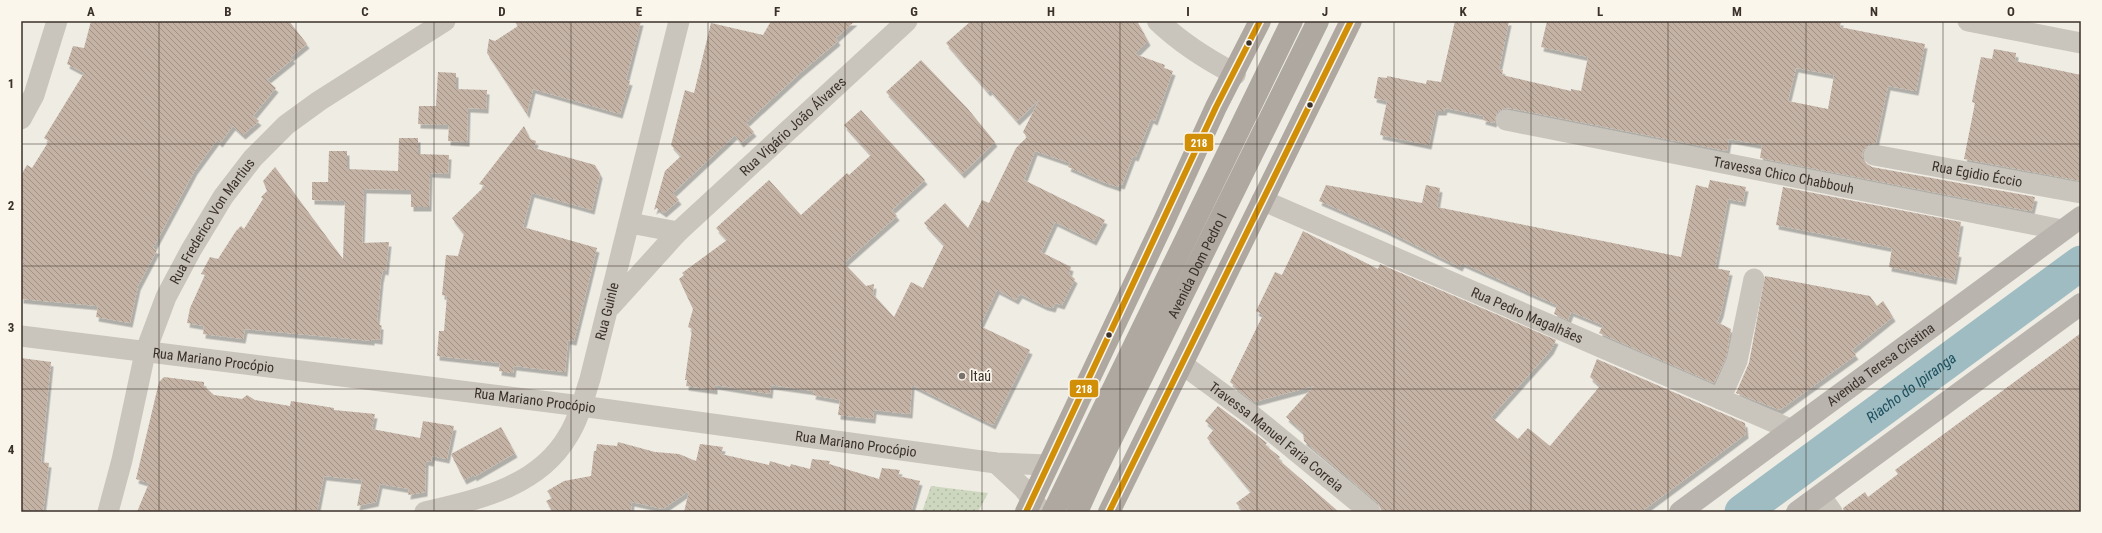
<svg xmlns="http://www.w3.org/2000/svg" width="2102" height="533" viewBox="0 0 2102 533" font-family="'Roboto Condensed',sans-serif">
  <defs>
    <pattern id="grass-dots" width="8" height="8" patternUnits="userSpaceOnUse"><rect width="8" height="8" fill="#cdd6be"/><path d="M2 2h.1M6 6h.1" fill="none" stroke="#b1b8a3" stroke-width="1.8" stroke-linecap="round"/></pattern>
    <pattern id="building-back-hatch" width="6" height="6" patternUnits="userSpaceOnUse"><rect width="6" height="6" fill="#c4b3a5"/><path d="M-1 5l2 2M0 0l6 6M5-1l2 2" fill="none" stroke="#a09287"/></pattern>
    <filter id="shadow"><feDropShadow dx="2.5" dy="4.5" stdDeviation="0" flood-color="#0004"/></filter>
  </defs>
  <rect width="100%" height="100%" fill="#efece4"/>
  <path fill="url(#grass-dots)" d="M931,486L988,493L978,512H922Z"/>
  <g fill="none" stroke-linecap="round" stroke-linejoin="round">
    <path stroke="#9ebcc1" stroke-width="35" id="s1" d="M1742,512L2081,263"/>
  </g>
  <path fill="url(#building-back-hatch)" fill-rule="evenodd" filter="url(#shadow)" d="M91,21H289L307,44L291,57L293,59L267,80L276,88L253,116L259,121L243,135L233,126L220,143L217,140L195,170L153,248L157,250L138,286L130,323L96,317L98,306L21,299L23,260L21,259V175L27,165L32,168L49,141L44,138L84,73L67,64L73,46L84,48Z
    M514,21H641L626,80L630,81L620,114L533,89L527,114L487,53L489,39L495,41L518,26Z
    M771,21H855L836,38L838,41L800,73L746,123L754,132L741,143L735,135L673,193L679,200L664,213L657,208L654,210L665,171L681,156L671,145L685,90L694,93L711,23L763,35Z
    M971,21H1137L1148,41L1135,54L1165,65L1164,68L1173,71L1155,121L1151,119L1136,157L1133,156L1122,185L1119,184L1118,187L1103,182L1068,167L1070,163L1035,151L1024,180L1105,220L1094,241L1055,222L1041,252L1071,267L1069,274L1075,279L1062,305L1055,303L1053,308L1045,306L1020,294L1016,300L997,290L980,326L1030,350L993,425L912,385L910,414L874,410L873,419L838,415L840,400L813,395L814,391L771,385L770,394L715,385V390L686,386L687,380H685L692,329L688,327L693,309L679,279L684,275L682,273L727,240L716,228L769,180L801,215L847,173L849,175L871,155L844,125L861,110L925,180L892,210L897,216L844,263L866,286L874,284L873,294L894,317L911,282L923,288L944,245L924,223L945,203L968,228L982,200L989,203L1016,148L1027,137L1023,132L1039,100L1017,121L990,90L988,92L946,43Z
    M1455,21H1509L1499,69L1503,70L1502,75L1571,91V89L1581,91L1588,57L1541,47L1547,21H1841L1840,27L1925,44L1916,91L1888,86L1876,143L1870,144L1865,148L1862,153L1863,159L1867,164L1872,167L2035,197L2032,210L2029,211L1760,158L1762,145L1729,139L1727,151L1508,108L1503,109L1497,112L1494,123L1483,120L1484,116L1445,108L1444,111H1436L1429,145L1380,135L1387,101L1374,98L1378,77L1387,78V76L1426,84L1427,80L1441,82ZM1796,68L1834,75L1828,109L1788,101Z
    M1994,49L2016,53L2015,61L2081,75V181L1964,159L1975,103L1972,102L1981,57L1992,59Z
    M921,60L968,109L995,142L962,174L886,92Z
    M438,72L456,73V89L487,90L486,109L468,108L467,142L448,141L449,125L418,124L419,106H436Z
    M524,126L530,139L536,141L534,148L595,165L600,174L592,210L532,193L523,227L597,248L574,341L568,340L565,372L514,366L513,373L499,371L500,363L437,356L439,331H444L447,296L442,295L446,255L458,256L464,234L452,218L485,186L479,184Z
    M399,138H418V154L449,155L448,174L430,173L429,207H411V190L364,189L362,243L389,242L386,271L383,270L381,279L377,321H379V325H381L380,340L372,339V341L245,329L243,339L203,334L204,326L187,323L190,308L205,275L201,274L210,257L218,259L236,231L241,226L244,229L263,199L261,197L267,191L263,181L275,167L343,259L345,201L312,200V182H328L329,151H347V169L398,171Z
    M1710,180L1746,187L1743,202L1728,199L1715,268L1730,271L1721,313L1717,322L1731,329L1726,357L1714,383L1599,333L1603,325L1571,312L1568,320L1554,314L1557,305L1462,263L1460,267L1385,230L1319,201L1326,185L1422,203L1426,185L1440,188L1437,207L1681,257L1696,185L1708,188Z
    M1783,187L1961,222L1956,252L1959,253L1954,280L1889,267L1892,248L1776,225Z
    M1303,231L1378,269L1380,264L1556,340L1551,350L1491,417L1518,439L1528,428L1550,446L1600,386L1590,377L1597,359L1745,423L1746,434L1641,512H1382L1378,503L1304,441L1303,432L1286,417L1314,386L1254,402L1234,387L1235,386L1230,382L1263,315L1256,311L1275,272L1282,275Z
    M1765,276L1870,296L1877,306L1883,301L1893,317L1852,350L1856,355L1780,410L1736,393L1749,363Z
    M2081,333V512H1844L1843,508L1865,492L1868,497L1898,474L1895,470Z
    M21,358L51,362L41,462L49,463L43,512H21Z
    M164,377L204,382V386L214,395L242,399L247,395L255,400L290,406L291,401L334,408V410L375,414L372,429L420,438L423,421L454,426L447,459L432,456L431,462L426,461L425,492L408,495L409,489L380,484L376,502L357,506L362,480L324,476L317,512H137L149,483L136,479L159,382Z
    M1218,406L1267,443L1265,445L1280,457L1278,459L1339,512H1244L1236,503L1251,492L1207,438L1214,429L1205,421Z
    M501,427L515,453L474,477V475L464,480L451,454Z
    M618,442L655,452L679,454L696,461L700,444L723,447L721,454L769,465L770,461L790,467L791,464L810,469L812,459L830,461L829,464L879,479L882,468L900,470L898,476L920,481L911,512H684L689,491L663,509L632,502L631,512H553L546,501L552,498L547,491L564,481L591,476L594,451H596L597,444L617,446Z"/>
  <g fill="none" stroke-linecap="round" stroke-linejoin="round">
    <g stroke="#c9c4bc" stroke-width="21">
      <path d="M1968,21L2081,43"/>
      <path d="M21,119L34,95L57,21"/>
      <path id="s2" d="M1506,120L2062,230"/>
      <path id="s3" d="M1874,155L2081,193"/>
      <path id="s4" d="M1262,200L1792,430"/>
      <path d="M630,223L678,232"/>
      <path id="s5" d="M611,306L678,232L907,21"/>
      <path id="s6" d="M21,336L581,406L996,463L1048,465"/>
      <path id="s7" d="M1182,364L1253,416L1370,512"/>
      <path d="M1720,399L1737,361L1754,279"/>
      <path d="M996,463L1023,488L1042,512"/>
      <path d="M1820,495L1832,512"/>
      <path id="s8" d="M108,512L122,460L145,353L166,297L191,250L223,197L253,158L286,125L319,101L445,21"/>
      <path id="s9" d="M425,512C479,499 538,487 568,436C579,419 584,397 590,379L679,21"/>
    </g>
    <path stroke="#c9c4bc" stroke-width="22" d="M1158,21C1181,43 1206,59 1235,74"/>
    <g stroke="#b9b4ad" stroke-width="22">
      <path id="s10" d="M1680,512L2081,217"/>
      <path d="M1797,512L2081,304"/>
    </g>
    <g stroke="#aea8a1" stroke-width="22">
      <path d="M1026,512L1164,221L1216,107L1260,21"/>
      <path d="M1053,512L1292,21"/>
      <path id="s11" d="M1077,512L1097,468L1318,21"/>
      <path d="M1109,512L1351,21"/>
    </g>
    <g stroke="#fbf6ec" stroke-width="9">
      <path id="bus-1" d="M1026,512L1216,107L1260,21
        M1109,512L1351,21"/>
    </g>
    <use href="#bus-1" stroke="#d18f08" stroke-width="6"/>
  </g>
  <path fill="none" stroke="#3a312a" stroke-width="1" stroke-opacity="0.55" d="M159,21V512M296,21V512M434,21V512M571,21V512M708,21V512M845,21V512M982,21V512M1120,21V512M1257,21V512M1394,21V512M1531,21V512M1668,21V512M1806,21V512M1943,21V512M21,144H2081M21,266H2081M21,389H2081"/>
  <g fill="#3a312a" stroke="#fbf6ec" stroke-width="1.5">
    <circle cx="1249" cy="43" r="3.5"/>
    <circle cx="1310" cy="105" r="3.5"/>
    <circle cx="1109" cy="335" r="3.5"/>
  </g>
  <circle fill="#79726b" stroke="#fbf6ec" stroke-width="1.5" cx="962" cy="376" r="4"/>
  <g text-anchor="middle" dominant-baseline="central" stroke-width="3.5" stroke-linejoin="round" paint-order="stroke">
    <g font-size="14" fill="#3a312a" stroke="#fbf6ec">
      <text stroke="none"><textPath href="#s5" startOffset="256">Rua Vigário João Álvares</textPath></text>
      <text stroke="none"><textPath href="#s3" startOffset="105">Rua Egidio Éccio</textPath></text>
      <text stroke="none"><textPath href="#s2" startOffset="283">Travessa Chico Chabbouh</textPath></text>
      <text stroke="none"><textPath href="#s8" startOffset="312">Rua Frederico Von Martius</textPath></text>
      <text stroke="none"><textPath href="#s11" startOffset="274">Avenida Dom Pedro I</textPath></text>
      <text stroke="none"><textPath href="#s9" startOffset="298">Rua Guinle</textPath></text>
      <text stroke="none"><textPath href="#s4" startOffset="289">Rua Pedro Magalhães</textPath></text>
      <text stroke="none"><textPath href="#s6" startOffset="194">Rua Mariano Procópio</textPath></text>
      <text stroke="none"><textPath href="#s10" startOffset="249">Avenida Teresa Cristina</textPath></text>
      <text stroke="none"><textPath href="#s6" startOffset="518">Rua Mariano Procópio</textPath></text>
      <text stroke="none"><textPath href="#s7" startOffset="119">Travessa Manuel Faria Correia</textPath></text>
      <text stroke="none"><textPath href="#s6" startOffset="842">Rua Mariano Procópio</textPath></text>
    </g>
    <g font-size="14" fill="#3a312a" stroke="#fbf6ec" text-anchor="start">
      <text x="970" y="376">Itaú</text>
    </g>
    <g font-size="15" font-style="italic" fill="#1d4f5e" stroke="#fbf6ec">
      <text stroke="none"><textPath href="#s1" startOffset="210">Riacho do Ipiranga</textPath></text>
    </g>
  </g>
  <g stroke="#fbf6ec" stroke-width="1.5">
    <rect x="1184" y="133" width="30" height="19" rx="4" fill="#d18f08"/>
    <rect x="1069" y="379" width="30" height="19" rx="4" fill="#d18f08"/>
  </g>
  <g font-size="11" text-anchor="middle" font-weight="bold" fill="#fff">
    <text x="1199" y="147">218</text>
    <text x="1084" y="393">218</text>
  </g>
  <rect width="2102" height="533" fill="none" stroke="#fbf6ec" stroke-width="44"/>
  <rect x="22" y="22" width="2058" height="489" fill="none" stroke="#3a312a" stroke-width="1.5"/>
  <g font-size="13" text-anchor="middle" font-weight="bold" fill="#3a312a">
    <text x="91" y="16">A</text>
    <text x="228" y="16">B</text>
    <text x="365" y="16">C</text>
    <text x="502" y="16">D</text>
    <text x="639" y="16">E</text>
    <text x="777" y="16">F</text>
    <text x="914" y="16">G</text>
    <text x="1051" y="16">H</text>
    <text x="1188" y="16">I</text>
    <text x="1325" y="16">J</text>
    <text x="1463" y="16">K</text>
    <text x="1600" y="16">L</text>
    <text x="1737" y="16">M</text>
    <text x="1874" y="16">N</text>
    <text x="2011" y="16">O</text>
    <text x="11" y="88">1</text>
    <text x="11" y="210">2</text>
    <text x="11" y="332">3</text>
    <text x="11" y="454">4</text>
  </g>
</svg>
